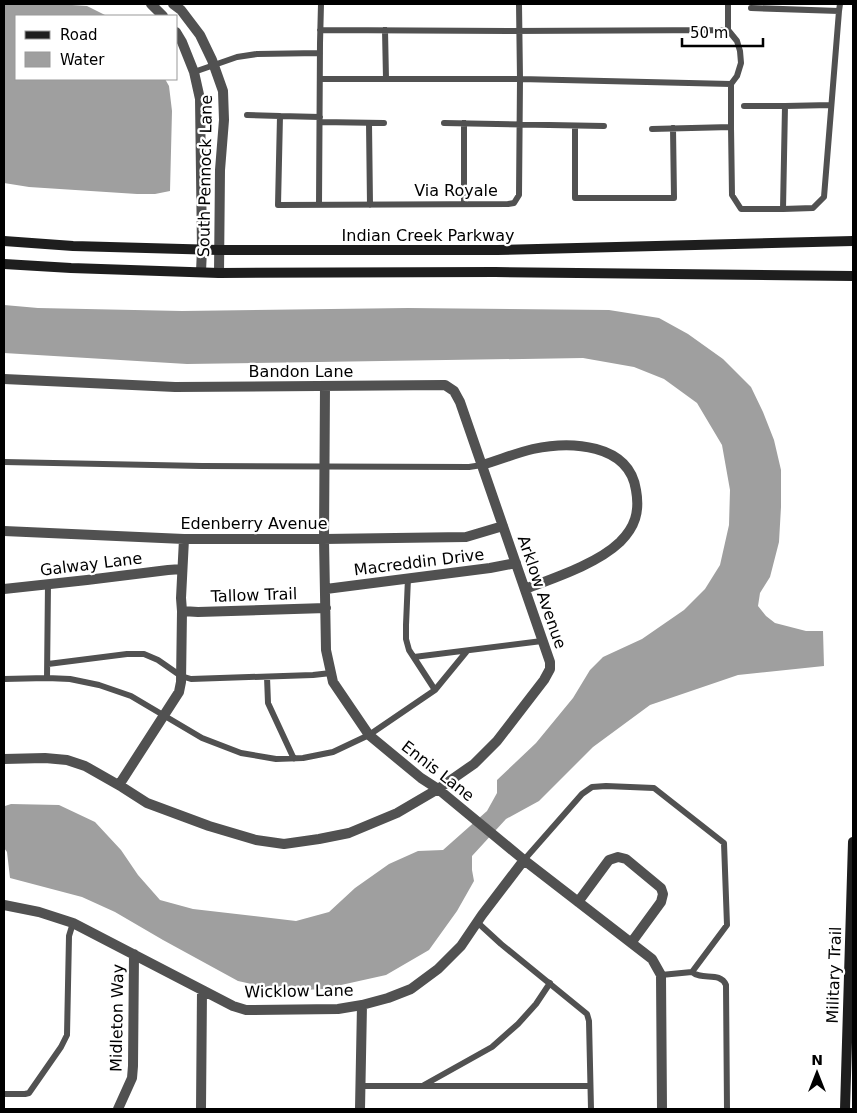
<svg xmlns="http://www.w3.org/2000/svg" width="857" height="1113" viewBox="0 0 857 1113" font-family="'DejaVu Sans',sans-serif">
  <rect width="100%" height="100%" fill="#fff"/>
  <path fill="#9f9f9f" d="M4,4H57L87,6L107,16H16V79H165L169,86L172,111L170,191L155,194H137L29,187L4,183Z
    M4,305L38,308L182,311L408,308L609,310L659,318L688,334L723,359L751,387L763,412L774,440L781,470V507L779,542L770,577L760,593L758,606L766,616L775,623L806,631H823L824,666L738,675L650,705L593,747L539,801L506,819L472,856V870L474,881L457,911L429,950L386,975L323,989L284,991L238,981L163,940L115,912L82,897L10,878L7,852L4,848V809L5,806L11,804L59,805L95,822L121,850L138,875L160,900L193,909L296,921L329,912L355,888L389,864L418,851L443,850L487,811L497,793V780L536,743L573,698L590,670L603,657L642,639L684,610L705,589L720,565L729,525L730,490L722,445L697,403L664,379L634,367L583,358L187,364L4,353Z"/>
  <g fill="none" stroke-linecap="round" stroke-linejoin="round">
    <path stroke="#515151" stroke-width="6" d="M728,4V30L737,41L740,51L741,63L737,76L731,84V127L732,195L741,209H783L813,208L824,197L839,11
      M751,8L839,11L840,4
      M320,30L509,31L728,30
      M385,30L386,79
      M194,72L237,57L257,54L320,53
      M320,79H520L731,84
      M744,106H785L831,105
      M247,115L280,116
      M320,117L280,116L278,205L508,204L514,203L519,195L520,79L519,4
      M320,122L384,123
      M369,123L370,205
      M444,123L604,126
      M464,123V204
      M575,126V198H674L673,128
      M652,129L731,127
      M319,205L320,43L321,4
      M783,209L785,106
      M4,462L202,466L469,467L482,465
      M408,578L406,625V639L409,650L435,690
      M414,657L542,641
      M48,664L127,654H144L158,660L181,676L191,679L313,675L331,673
      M267,677L268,703L294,759
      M47,678L48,584
      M4,679L47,678L70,679L99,685L131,696L202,738L241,753L276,759L303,758L333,752L369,735L435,690L467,651
      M524,860L582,794L592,787L606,786L654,788L724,843L727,925L692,972L661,975
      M477,922L501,944L587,1014L589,1021L591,1109
      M692,972C702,981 720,971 726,985L727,1109
      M424,1085L492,1047L518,1024L536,1004L550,983
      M360,1086H590
      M4,1094H25L29,1093L61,1047L67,1035L69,936L73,923"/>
    <path stroke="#515151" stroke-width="10" d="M151,4L163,16
      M173,4L181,10L200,35L212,60L223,91L224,120L220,170L219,273
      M176,32L182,42L194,72L200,99L202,249L201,272
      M4,379L175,387L445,385L454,391L460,402L550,662V669L544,680L497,741L474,764L438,789L397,813L349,833L319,839L284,844L256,840L209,826L147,803L122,787L85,766L67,760L45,758L4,759
      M325,386L324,539L326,650L333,682L369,735L421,778L438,789L524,860L652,959L661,975L662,1109
      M482,465C499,460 516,453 533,449C570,441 629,443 636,490C640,512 635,527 620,542C597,564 554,578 525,589
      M4,531L184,539H324L466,537L503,526
      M4,589L87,580L168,570L182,569
      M326,589L490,568L516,563
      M182,611L198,612L326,608
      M119,785L179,692L181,682L182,611L181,598L184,539
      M578,902L609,860L618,857L626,859L661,888L663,894L661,902L631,943
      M4,905L39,912L73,923L233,1006L246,1010L338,1009L362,1005L388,998L411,989L438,969L461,946L482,915L524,860
      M118,1109L132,1078L133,1066L134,954
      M201,1109L202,990
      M360,1109L362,1005"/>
    <path stroke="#1e1e1e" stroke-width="10" d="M4,241L73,246L219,250H497L853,241
      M4,264L71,268L219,273L495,272L853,276
      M845,1109L853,842"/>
  </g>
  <g text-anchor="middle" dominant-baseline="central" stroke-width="4.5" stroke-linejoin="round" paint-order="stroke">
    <g font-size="16" fill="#000" stroke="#fff">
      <text transform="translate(205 176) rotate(-89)">South Pennock Lane</text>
      <text x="456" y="190">Via Royale</text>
      <text x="428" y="235">Indian Creek Parkway</text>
      <text x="301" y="371">Bandon Lane</text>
      <text x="254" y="523">Edenberry Avenue</text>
      <text transform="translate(419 562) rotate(-7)">Macreddin Drive</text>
      <text transform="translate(91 564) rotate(-7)">Galway Lane</text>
      <text transform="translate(542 592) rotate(71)">Arklow Avenue</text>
      <text transform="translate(254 595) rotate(-2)">Tallow Trail</text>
      <text transform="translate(438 771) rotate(38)">Ennis Lane</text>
      <text transform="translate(834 975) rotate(-88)">Military Trail</text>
      <text transform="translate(299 991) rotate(-1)">Wicklow Lane</text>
      <text transform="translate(117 1018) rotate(-89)">Midleton Way</text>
    </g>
  </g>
  <rect width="857" height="1113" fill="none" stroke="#000000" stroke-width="10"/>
  <rect x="15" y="15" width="162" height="65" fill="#ffffff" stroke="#999999"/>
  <rect x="25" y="31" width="25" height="8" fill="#1e1e1e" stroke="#999999"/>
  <text x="60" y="40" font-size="15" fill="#000000">Road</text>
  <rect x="25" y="52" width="25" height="15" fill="#9f9f9f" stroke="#999999"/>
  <text x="60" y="65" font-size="15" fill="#000000">Water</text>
  <g transform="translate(817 1073)" stroke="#ffffff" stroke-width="4" paint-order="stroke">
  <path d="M0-4L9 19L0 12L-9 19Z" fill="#000000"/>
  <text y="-8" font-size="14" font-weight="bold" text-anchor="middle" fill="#000000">N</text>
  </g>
  <path d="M682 38v8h81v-8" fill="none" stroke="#000000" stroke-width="2.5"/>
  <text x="690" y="38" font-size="15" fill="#000000" stroke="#ffffff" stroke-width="4" paint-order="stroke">50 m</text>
</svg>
